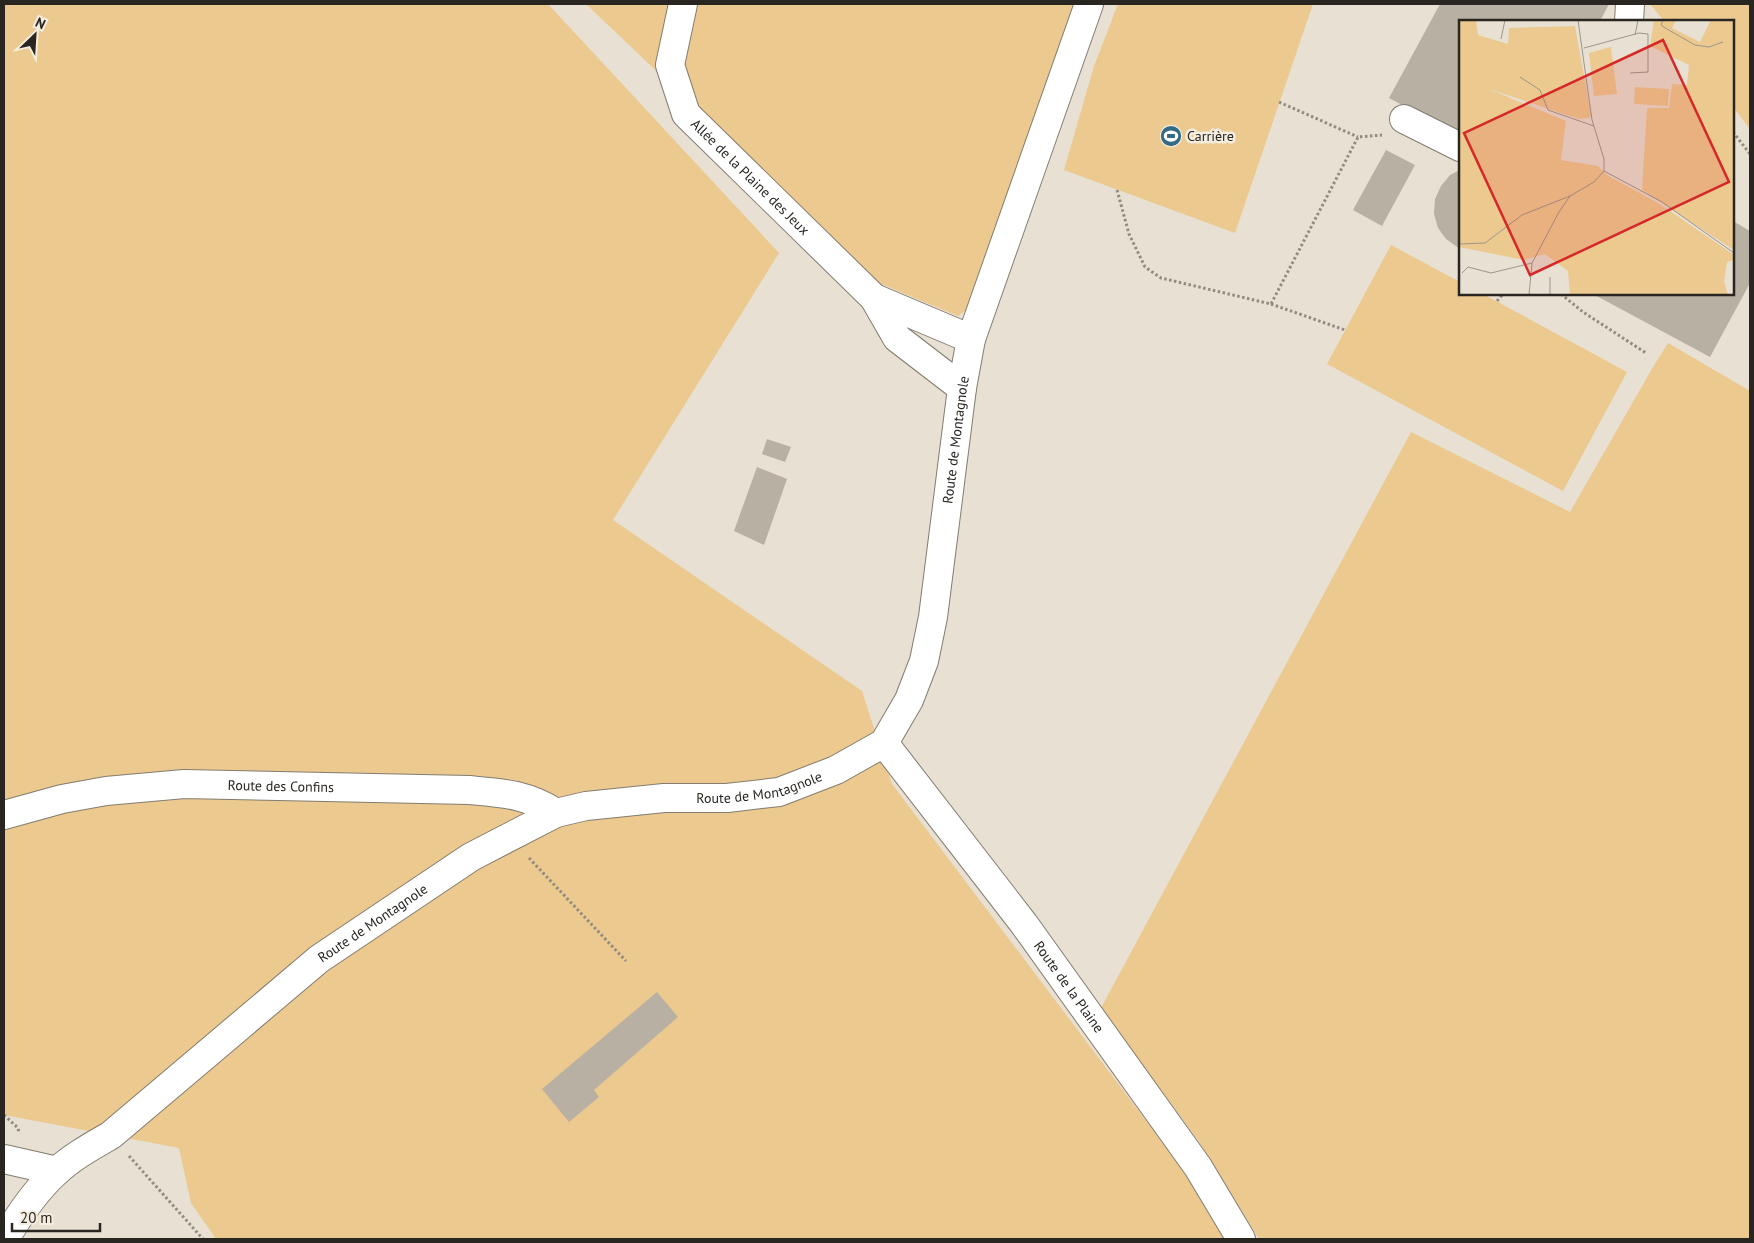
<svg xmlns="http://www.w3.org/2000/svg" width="1754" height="1243" viewBox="0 0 1754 1243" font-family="'PT Sans',sans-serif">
  <rect width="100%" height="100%" fill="#e8e0d2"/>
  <path fill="#ebc98f" d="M4,4H548L779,253L613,520L862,691L892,784L1184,1171L1224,1239H216L191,1203L179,1148L4,1115Z
    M586,4H1082L984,296L958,316L879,283Z
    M1118,4H1313L1235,233L1064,170L1094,66Z
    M1650,4H1750V129L1733,107V21H1664Z
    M1391,245L1460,282V294H1483L1627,372L1563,491L1327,364Z
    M1668,343L1750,391V1239H1259L1200,1143L1101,1008L1411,432L1570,512L1653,367Z"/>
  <path fill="#b8b0a3" d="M1440,4H1609L1600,21H1460V136L1389,98Z
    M1386,150L1415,165L1382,226L1353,210Z
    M1460,170V249L1446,239L1438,228L1434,214L1435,199L1441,186L1450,175Z
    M1733,221L1750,231V283L1710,357L1593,294H1733Z
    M767,439L791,447L785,462L762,454Z
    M757,467L787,479L764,545L734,531Z
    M657,992L678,1017L594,1090L599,1097L569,1122L542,1089Z"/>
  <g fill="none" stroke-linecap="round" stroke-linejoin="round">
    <g stroke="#837c70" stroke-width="30">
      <g id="minor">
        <path id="s1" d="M683,4L670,65L686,114L874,298L897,338L962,388"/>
        <path d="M1629,21L1630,4"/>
        <path d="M1404,119L1460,147"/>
        <path d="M874,298L971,339"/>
        <path id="s2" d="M884,743L1024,924L1198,1167L1241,1239"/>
        <path id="s3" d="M4,815L62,799L106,791L184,784L469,790C502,793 527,794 556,813"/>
        <path d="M4,1159L57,1171"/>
        <path id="s4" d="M5,1239C19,1215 35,1191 56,1172C72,1157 92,1146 111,1135L319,959L471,857L556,813L586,806L664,798H727L779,792L836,770L884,743L909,700L924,661L933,617L962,388L971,339L1089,4"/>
      </g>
    </g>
    <path stroke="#918b81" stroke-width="3" stroke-dasharray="2.5 2.5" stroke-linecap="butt" d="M1279,102L1358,137
      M1733,132L1750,154
      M1117,190L1129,234L1145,267L1161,278L1271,304L1358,137L1382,135
      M1561,294L1583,312L1646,353
      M1497,301L1503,294
      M1271,304L1345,330
      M529,858L626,961
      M4,1115L18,1128L19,1133
      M129,1156L203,1239"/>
    <use href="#minor" stroke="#fff" stroke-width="28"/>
  </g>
  <defs>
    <g id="stadium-disc" transform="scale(1.125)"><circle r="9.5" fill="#336b85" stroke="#f5eddf"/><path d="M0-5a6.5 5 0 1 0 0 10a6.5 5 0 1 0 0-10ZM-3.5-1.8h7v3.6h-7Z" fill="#fff"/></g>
  </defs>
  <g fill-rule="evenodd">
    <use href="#stadium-disc" x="1171" y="136"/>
  </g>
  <g text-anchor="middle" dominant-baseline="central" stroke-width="5" stroke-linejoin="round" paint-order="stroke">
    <g font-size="14" fill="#292621" stroke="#f5eddf" text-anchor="start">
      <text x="1187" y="136">Carrière</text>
    </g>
    <g font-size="14" fill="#292621" stroke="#f5eddf">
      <text stroke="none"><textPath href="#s1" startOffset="204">Allée de la Plaine des Jeux</textPath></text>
      <text stroke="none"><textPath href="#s4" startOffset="1358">Route de Montagnole</textPath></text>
      <text stroke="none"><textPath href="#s3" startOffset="280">Route des Confins</textPath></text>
      <text stroke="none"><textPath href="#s4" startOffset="908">Route de Montagnole</textPath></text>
      <text stroke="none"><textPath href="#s4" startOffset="488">Route de Montagnole</textPath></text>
      <text stroke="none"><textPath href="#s2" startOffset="306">Route de la Plaine</textPath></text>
    </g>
  </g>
  <g transform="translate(1459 20)">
    <rect width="275" height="275" fill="#e8e0d2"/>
    <path d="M0,0H17L19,15L49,24L50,8L116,6L132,95L130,98L120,99L30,69L107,101L102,140L139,146L148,155L201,184L275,235V240L268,242L265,261L269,275H111L109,251L86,234L65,240L0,227ZM195,0H217L213,8L241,22L252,0H275V230L183,170L188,88H210L213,64L228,65L230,45L191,26ZM152,27L158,74L135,76L130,33ZM176,67L210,69L209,86L175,84Z" fill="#ebc98f"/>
    <path fill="none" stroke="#9c968b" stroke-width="1" d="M204,0L202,5L208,9L236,25L250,27L264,22M176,15L179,0M42,19L46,0M125,28L180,13L189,14V52L171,53M61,57L81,70L89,90L135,106M145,151L203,182L275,233M0,224L26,223L63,195L111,176M3,253L9,247L32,253L73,243M91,257V275M70,275L73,243L100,192L111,176L135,162L145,151V139L133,100L119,0"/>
    <path fill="#d62828" fill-opacity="0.15" stroke="#d62828" stroke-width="2.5" d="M204,20L270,162L71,255L5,113Z"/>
    <rect width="275" height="275" fill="none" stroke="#292621" stroke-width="2.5"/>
  </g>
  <rect width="1754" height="1243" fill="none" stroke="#292621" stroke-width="10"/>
  <g transform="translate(35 35) rotate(25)" stroke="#f5eddf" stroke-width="4" paint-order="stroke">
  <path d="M0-4L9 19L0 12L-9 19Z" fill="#292621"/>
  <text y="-8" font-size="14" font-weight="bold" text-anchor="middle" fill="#292621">N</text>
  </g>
  <path d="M12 1223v8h88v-8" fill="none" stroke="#292621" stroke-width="2.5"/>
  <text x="20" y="1223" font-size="15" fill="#292621" stroke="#f5eddf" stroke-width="4" paint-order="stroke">20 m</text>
</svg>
